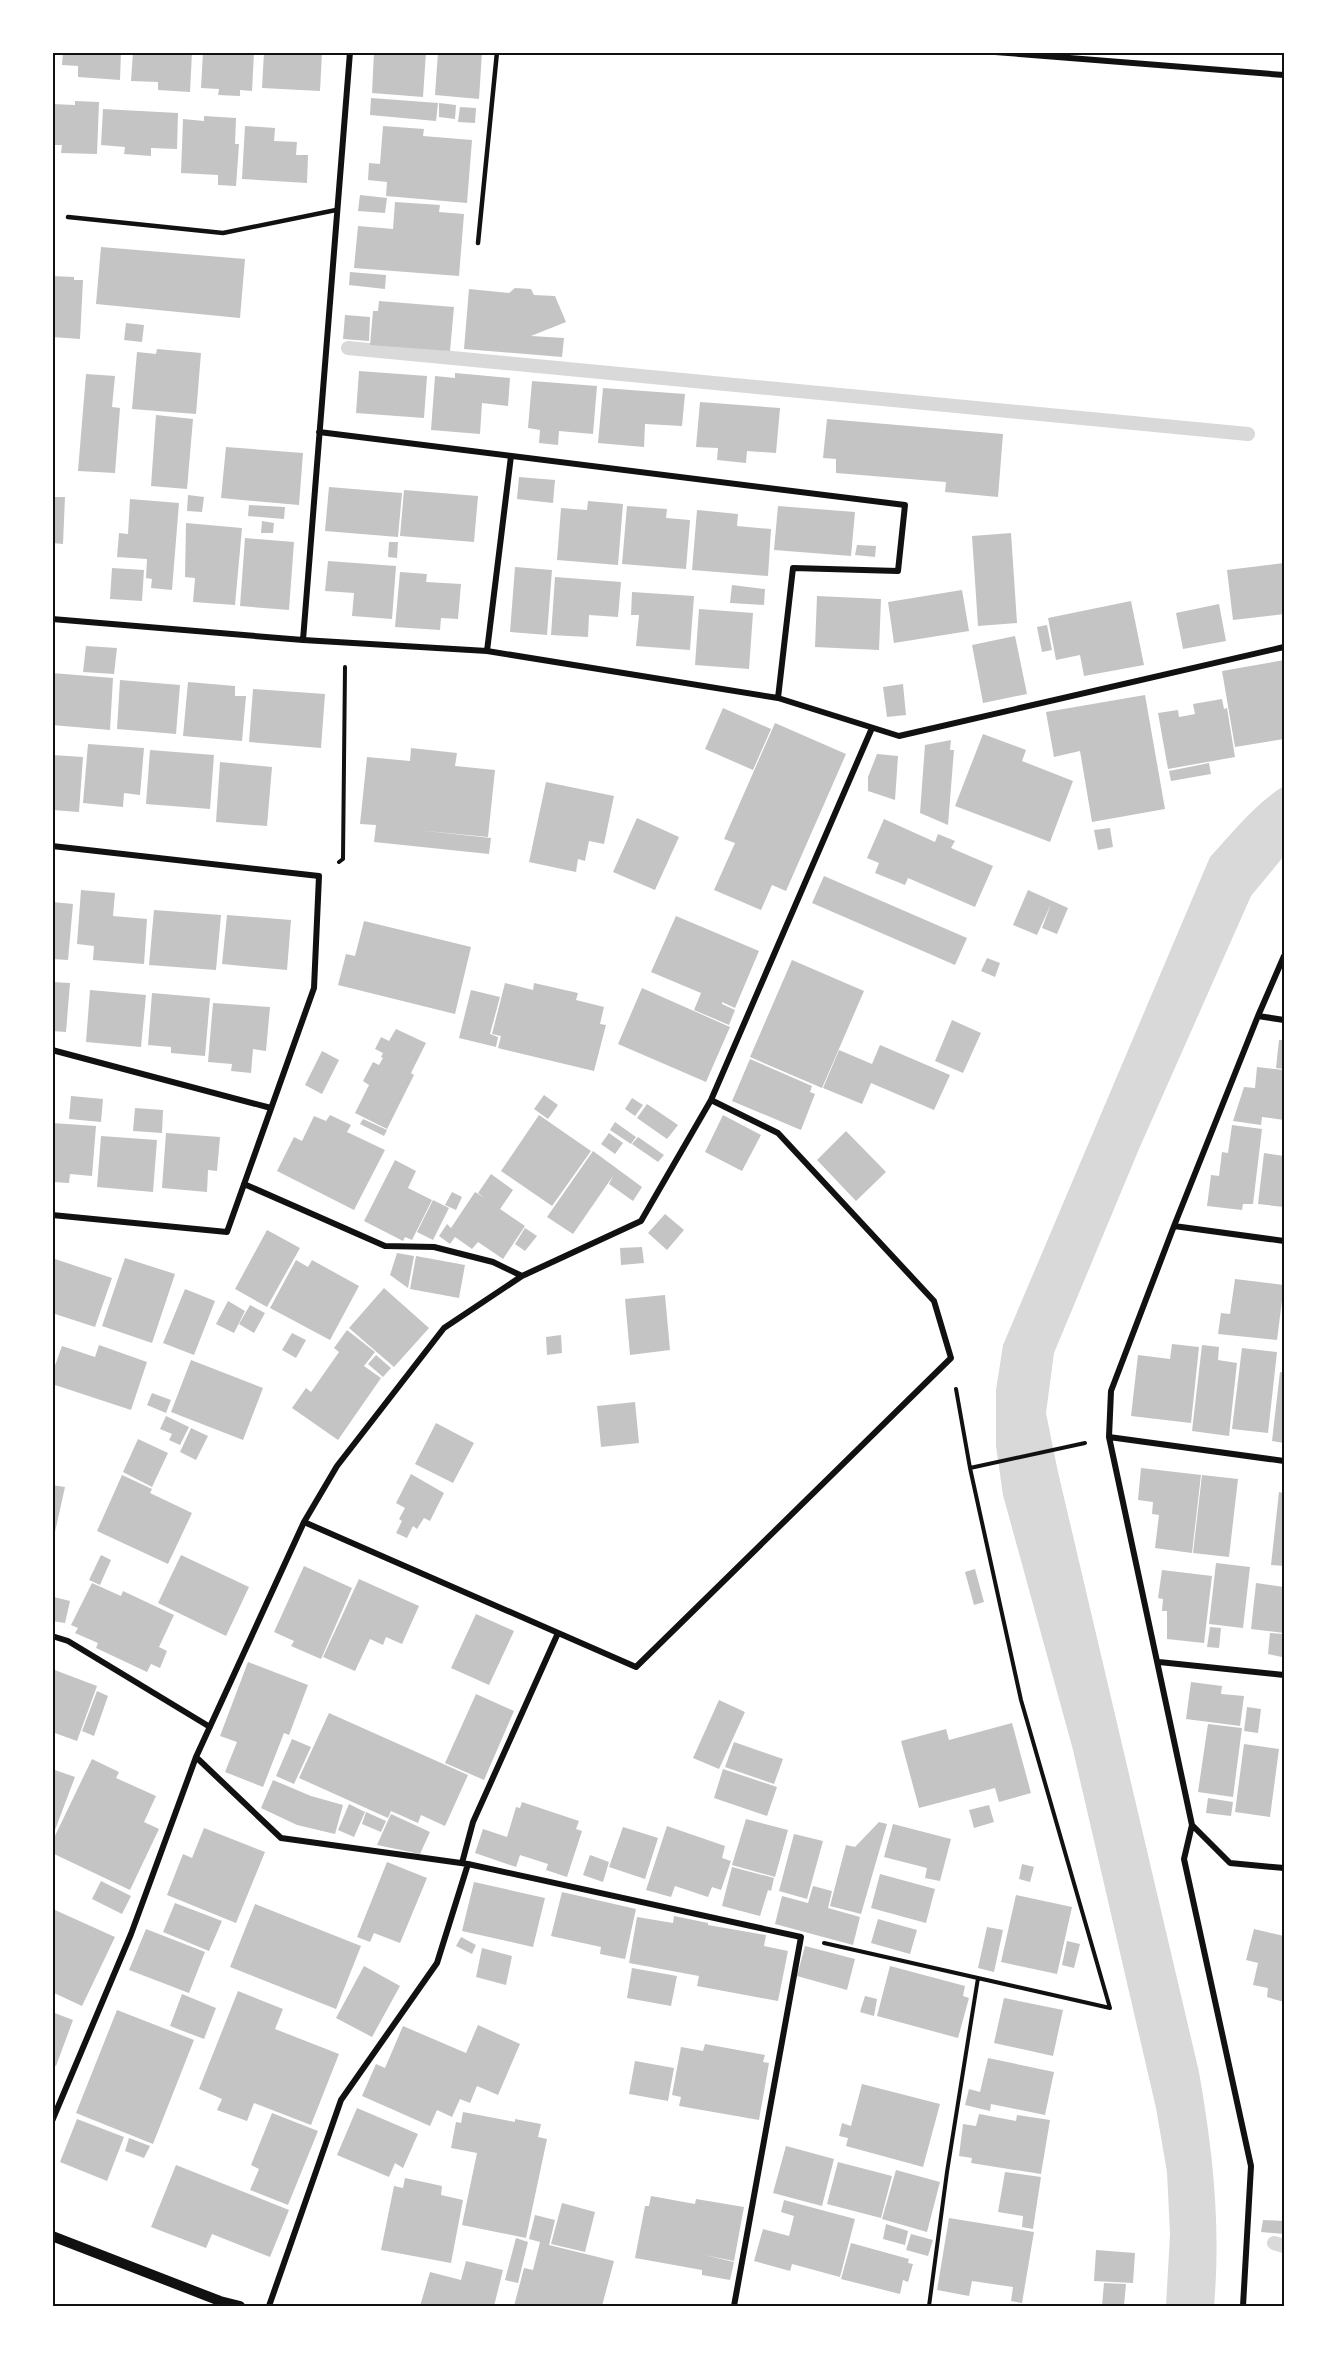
<svg xmlns="http://www.w3.org/2000/svg" width="1337" height="2359" viewBox="0 0 1337 2359" font-family="'Alegreya Sans',sans-serif">
  <rect width="100%" height="100%" fill="#fff"/>
  <path fill="#d9d9d9" d="M1284,786V856L1251,896L1139,1149L1054,1353L1046,1413L1058,1472L1199,2072C1213,2152 1221,2225 1214,2306H1166L1170,2234L1167,2172L1156,2108L1073,1750L1003,1495L996,1446V1390L1003,1345L1210,857C1232,833 1256,803 1284,786Z"/>
  <g fill="none" stroke-linecap="round" stroke-linejoin="round">
    <path stroke="#d9d9d9" stroke-width="14" d="M348,348L1248,434
      M1274,2243L1284,2246"/>
  </g>
  <path fill="#c4c4c4" d="M63,52H121L120,80L78,77V66L62,65Z
    M133,52H192L190,92L158,90V82L131,81Z
    M203,52H254L252,91L240,90V96L218,95L219,89L201,88Z
    M264,52H322L320,91L262,88Z
    M374,52H426L423,97L372,93Z
    M438,52H482L479,99L435,95Z
    M371,98L438,103L436,121L370,115Z
    M75,101L99,102L97,154L61,153L62,145H52V104L75,105Z
    M439,103L456,105L455,119L439,117Z
    M460,107L476,108L475,123L458,122Z
    M103,109L178,113L177,149L151,148V156L124,154L125,147L101,145Z
    M204,116L236,118L235,144H239L236,186L218,185V175L181,173L183,119L204,121Z
    M245,126L275,128L274,141L297,142L296,155H308L307,183L242,179Z
    M383,126L424,129L423,136L472,140L467,203L386,196L387,182L368,180L369,163L380,164Z
    M360,195L387,198L385,213L358,211Z
    M395,202L440,205L439,212L464,214L459,276L354,268L358,226L393,229Z
    M101,247L245,259L240,318L96,304Z
    M350,272L386,275L385,289L349,285Z
    M52,276L74,277V280H83L80,339L52,337Z
    M515,288L531,289L534,295L555,296L566,322L531,336L564,338L562,357L464,349L469,289L509,293Z
    M379,301L454,307L450,351L370,345L373,311H378Z
    M345,315L370,317L369,341L343,339Z
    M126,323L144,325L142,342L124,340Z
    M157,349L201,353L196,414L132,409L137,352L156,354Z
    M359,371L427,376L424,418L356,413Z
    M455,373L510,378L508,406L482,403L480,434L431,430L435,376L455,378Z
    M86,374L115,376L112,407L120,408L115,473L78,471Z
    M532,381L597,386L593,434L559,431L558,445L539,443L540,430L528,428Z
    M603,388L685,394L682,426L645,424L644,447L598,443Z
    M700,402L780,408L776,453L747,451L746,463L717,460L718,448L696,447Z
    M156,415L193,419L187,489L151,486Z
    M827,419L1003,434L998,497L945,492L946,482L836,473V459L823,458Z
    M226,447L303,453L299,505L221,498Z
    M519,477L555,480L553,503L517,499Z
    M329,487L402,493L398,537L325,531Z
    M404,490L478,496L474,542L400,536Z
    M188,495L204,497L202,512L187,511Z
    M52,497H65L63,544L52,543Z
    M130,499L179,503L172,590L151,588L152,579L146,578L147,559L117,557L119,533L128,534Z
    M588,501L623,504L618,565L557,560L561,508L587,510Z
    M249,505L285,507L284,519L248,516Z
    M627,506L667,509L666,518L690,520L686,569L622,564Z
    M778,506L855,512L851,556L774,550Z
    M697,510L738,514L737,526L771,529L768,576L692,570Z
    M262,521L274,523L273,533H261Z
    M186,523L242,528L235,605L193,602L195,578L185,577Z
    M1011,533L1017,623L978,626L972,536Z
    M245,538L294,542L289,610L240,606Z
    M389,542H398L397,558L388,557Z
    M857,545L876,546L875,557L855,555Z
    M328,561L396,566L392,619L352,616L354,593L325,591Z
    M1284,563V614L1233,620L1227,570Z
    M515,567L552,570L547,635L510,632Z
    M112,568L144,570L142,601L110,599Z
    M400,572L427,574L426,582L461,584L458,619L441,618L440,630L395,627Z
    M555,577L621,582L618,617L589,615L588,637L551,635Z
    M732,585L765,589L764,605L730,603Z
    M962,590L969,631L894,643L888,602Z
    M632,592L694,596L690,650L636,646L639,615H631Z
    M817,596L881,599L879,650L815,647Z
    M1131,601L1144,665L1084,676L1080,655L1056,660L1048,618Z
    M1219,604L1226,641L1183,649L1176,613Z
    M699,609L753,613L749,669L695,665Z
    M1047,625L1052,650L1042,652L1037,627Z
    M1015,636L1027,694L983,703L972,645Z
    M86,646L117,648L114,674L83,672Z
    M1284,660V726H1282L1284,739L1235,747L1222,671Z
    M52,673L113,678L110,730L52,725Z
    M120,680L180,685L176,734L117,729Z
    M188,682L235,686V696H246L242,741L183,736Z
    M903,684L906,715L887,717L883,687Z
    M253,689L325,694L321,748L249,742Z
    M1145,695L1165,809L1092,822L1080,751L1054,757L1046,712Z
    M1222,699L1224,709L1227,708L1235,757L1168,769L1158,713L1178,710L1179,717L1195,714L1193,704Z
    M723,708L771,729L753,770L705,749Z
    M775,723L846,754L786,891L772,885L761,910L714,890L735,843L724,839Z
    M983,734L1026,750L1022,761L1073,781L1050,842L955,806Z
    M951,740L950,750H954L948,825L920,813L925,745Z
    M88,744L144,748L140,795L124,793L123,807L83,803Z
    M411,748L457,753L455,766L495,770L488,837L416,830L491,838L489,854L374,842L376,825L360,824L367,757L410,761Z
    M150,750L214,755L210,809L146,804Z
    M877,754L898,756L895,800L868,791V777Z
    M52,755L83,757L79,812L52,810Z
    M220,762L272,767L267,826L216,822Z
    M1209,763L1211,774L1171,781L1169,771Z
    M546,782L614,796L604,844L589,841L585,861L578,859L576,872L529,862Z
    M637,818L679,837L655,890L613,872Z
    M884,819L935,842L938,834L955,841L951,848L993,866L975,907L908,878L905,885L875,873L879,863L867,858Z
    M1110,828L1113,847L1098,850L1094,830Z
    M824,876L967,938L955,965L812,903Z
    M81,890L115,893L113,916L147,919L144,964L93,960L94,946L77,944Z
    M1028,890L1068,908L1057,934L1042,928L1051,904L1037,935L1013,925Z
    M52,902L73,904L68,960L52,959Z
    M154,910L221,915L216,970L149,965Z
    M227,915L291,920L287,970L222,964Z
    M676,916L759,951L735,1008L722,1002V1004L735,1010L729,1025L694,1010L701,993L651,972Z
    M364,921L471,947L455,1014L338,985L346,954L355,956Z
    M987,958L1000,963L995,977L981,971Z
    M792,960L864,991L822,1088L750,1057Z
    M52,982L70,983L66,1032L52,1031Z
    M505,983L533,990L534,983L578,993L576,1000L604,1007L600,1024L606,1025L594,1071L498,1048L501,1036L492,1034Z
    M642,988L730,1027L706,1082L618,1044Z
    M90,990L146,995L141,1047L86,1042Z
    M471,990L500,997L490,1034L498,1037L496,1047L459,1038Z
    M152,993L210,998L205,1056L171,1053V1047L148,1045Z
    M213,1003L270,1007L266,1051L253,1049L251,1073L231,1071L232,1064L208,1062Z
    M952,1020L981,1033L963,1073L935,1061Z
    M396,1029L426,1043L411,1073L414,1075L387,1129L355,1113L369,1085L363,1081L373,1062L379,1065L383,1058L381,1057L383,1053L375,1049L381,1037L389,1041Z
    M1279,1040H1284V1069L1276,1068Z
    M880,1045L950,1075L934,1110L871,1083L862,1104L823,1088L839,1050L872,1064Z
    M322,1051L339,1060L322,1094L305,1085Z
    M750,1059L812,1086L810,1092L815,1094L801,1130L732,1101Z
    M1257,1067L1284,1070V1120L1262,1117L1261,1125L1233,1121L1244,1087L1255,1088Z
    M544,1095L558,1105L548,1119L534,1109Z
    M71,1096L103,1099L101,1122L69,1119Z
    M632,1098L643,1105L635,1116L625,1109Z
    M647,1104L678,1125L667,1139L637,1118Z
    M135,1108L163,1110L162,1133L133,1131Z
    M330,1115L351,1125L347,1132L385,1150L354,1210L277,1171L294,1137L302,1141L314,1116L326,1121Z
    M539,1115L591,1151L552,1206L501,1171Z
    M723,1115L761,1135L742,1171L705,1152Z
    M363,1119L387,1130L384,1136L360,1124Z
    M615,1122L636,1137L631,1144L610,1130Z
    M52,1123L96,1126L92,1176L70,1174L69,1183L52,1182Z
    M1232,1125L1262,1129L1253,1204H1243L1242,1210L1207,1206L1211,1175L1219,1176L1222,1152L1228,1153Z
    M846,1131L886,1172L856,1201L817,1160Z
    M166,1133L220,1137L217,1171L208,1170L207,1192L162,1188Z
    M609,1133L623,1143L615,1154L601,1144Z
    M101,1136L157,1140L153,1192L97,1187Z
    M638,1137L664,1155L658,1162L632,1144Z
    M593,1151L642,1187L633,1201L609,1184L613,1176L573,1234L547,1217Z
    M1264,1153L1284,1156V1207L1258,1204Z
    M395,1160L416,1171L408,1188L432,1200L412,1240L405,1237L403,1241L364,1221Z
    M491,1174L513,1190L500,1209L525,1226L503,1259L478,1242L472,1249L455,1237L450,1244L439,1236L447,1224L451,1228L475,1192L485,1198L478,1193Z
    M452,1192L462,1197L456,1210L445,1205Z
    M433,1200L449,1208L433,1240L417,1232Z
    M665,1214L684,1230L667,1250L648,1233Z
    M525,1228L537,1236L525,1251L515,1244Z
    M267,1230L300,1248L267,1307L235,1289Z
    M642,1247L644,1263L621,1265L620,1248Z
    M397,1253L414,1256L408,1288L390,1275Z
    M416,1256L465,1265L459,1298L410,1289Z
    M125,1258L175,1274L152,1343L102,1326Z
    M55,1259L112,1278L95,1327L52,1313V1268Z
    M296,1260L308,1267L312,1260L359,1286L330,1340L270,1308Z
    M1235,1279L1284,1285L1277,1340L1218,1334L1221,1313L1230,1314Z
    M384,1288L429,1328L394,1367L349,1328Z
    M185,1289L215,1301L194,1355L163,1343Z
    M665,1295L670,1350L630,1355L625,1299Z
    M228,1301L245,1311L234,1333L216,1324Z
    M250,1305L265,1313L254,1333L239,1324Z
    M347,1330L375,1352L364,1366L381,1378L338,1440L292,1408L306,1388L311,1392L339,1352L334,1348Z
    M292,1333L306,1340L296,1358L282,1350Z
    M561,1335L562,1353L547,1355L546,1337Z
    M1172,1344L1199,1347L1191,1423L1131,1416L1138,1355L1170,1359Z
    M99,1345L147,1362L131,1410L52,1384V1374L62,1346L95,1357Z
    M1202,1345L1219,1347L1218,1360L1237,1363L1229,1436L1192,1431Z
    M1242,1348L1277,1352L1268,1433L1232,1429Z
    M376,1355L391,1368L383,1377L368,1364Z
    M191,1360L263,1388L243,1440L171,1412Z
    M1280,1372L1284,1373V1443L1272,1441Z
    M152,1393L171,1400L166,1413L147,1405Z
    M635,1402L639,1443L601,1447L597,1406Z
    M166,1416L189,1427L180,1445L169,1440L172,1434L160,1429Z
    M436,1423L474,1443L453,1483L415,1464Z
    M191,1428L208,1436L196,1460L180,1452Z
    M138,1439L168,1453L152,1487L123,1472Z
    M1141,1468L1201,1475L1192,1553L1155,1548L1159,1515L1152,1514L1153,1502L1138,1500Z
    M411,1474L444,1493L430,1521L424,1518L417,1529L413,1526L407,1538L396,1533L402,1521L399,1519L405,1508L396,1503Z
    M122,1475L152,1489L150,1493L192,1513L168,1564L97,1531Z
    M1202,1475L1238,1479L1229,1557L1193,1553Z
    M52,1485L65,1487L53,1541H52Z
    M1279,1492L1284,1493V1566L1271,1565Z
    M101,1555L111,1560L100,1585L89,1580Z
    M181,1555L249,1587L226,1636L158,1603Z
    M1216,1563L1250,1567L1243,1628L1209,1624Z
    M304,1566L352,1588L321,1659L291,1646L294,1641L274,1632Z
    M975,1569L984,1602L974,1605L965,1572Z
    M1162,1570L1212,1576L1204,1643L1167,1639V1611H1162L1163,1599L1158,1598Z
    M359,1579L419,1606L402,1644L386,1637L383,1645L370,1639L355,1671L323,1657Z
    M92,1583L121,1596L123,1591L174,1615L159,1647L167,1651L160,1668L151,1664L147,1672L96,1648L98,1643L75,1633L78,1628L71,1625Z
    M1256,1583L1284,1587V1633L1251,1629Z
    M54,1597L70,1601L65,1623L52,1621Z
    M476,1614L514,1631L489,1685L451,1668Z
    M1210,1627L1221,1628L1219,1648L1207,1647Z
    M1270,1633L1284,1634L1282,1657L1268,1654Z
    M248,1662L308,1685L289,1735L284,1733L263,1787L225,1772L237,1742L220,1736Z
    M52,1669L97,1686L77,1741L52,1732Z
    M1191,1682L1222,1686L1221,1694L1244,1696L1240,1726L1186,1719Z
    M97,1691L108,1696L94,1736L82,1731Z
    M476,1694L514,1711L484,1780L445,1763Z
    M719,1700L745,1712L719,1769L693,1758Z
    M1247,1707L1261,1709L1258,1733L1244,1731Z
    M329,1713L468,1775L445,1826L421,1815L418,1823L391,1811L388,1818L299,1778Z
    M1012,1723L1031,1793L999,1802L995,1788L919,1808L901,1741L946,1729L949,1740Z
    M1208,1724L1242,1728L1233,1797L1198,1792Z
    M292,1739L311,1747L294,1784L276,1776Z
    M734,1742L783,1759L774,1784L725,1767Z
    M1244,1744L1279,1749L1270,1817L1235,1812Z
    M92,1759L119,1772L116,1778L156,1796L144,1822L159,1829L130,1890L52,1853V1842Z
    M52,1769L75,1777L55,1830L52,1829Z
    M723,1769L777,1787L767,1816L714,1798Z
    M273,1780L311,1796L343,1805L335,1834L297,1825L261,1808Z
    M1208,1798L1233,1802L1231,1816L1206,1813Z
    M522,1802L579,1821L576,1829L582,1831L567,1877L546,1870L548,1864L520,1855L516,1867L475,1853L483,1829L507,1837L516,1807L520,1808Z
    M349,1804L365,1812L354,1837L338,1830Z
    M989,1805L994,1822L974,1828L969,1810Z
    M366,1812L386,1821L381,1832L362,1824Z
    M391,1814L430,1832L420,1854L377,1845Z
    M746,1819L788,1830L775,1877L732,1865Z
    M879,1822L887,1824L861,1914L830,1906L846,1845L855,1847Z
    M893,1824L951,1839L940,1881L925,1878L927,1868L884,1857Z
    M667,1826L725,1846L722,1858L731,1861L721,1890L712,1887L708,1897L675,1886L671,1897L646,1890Z
    M623,1827L658,1838L645,1879L609,1867Z
    M204,1828L265,1852L236,1923L167,1895L183,1854L192,1858Z
    M794,1834L823,1841L807,1899L779,1891Z
    M590,1855L609,1862L603,1882L583,1875Z
    M387,1862L427,1878L400,1943L374,1933L370,1942L357,1937Z
    M1022,1864L1034,1867L1030,1882L1019,1879Z
    M732,1867L774,1878L771,1891L768,1890L760,1916L722,1906Z
    M880,1874L935,1889L926,1923L871,1908Z
    M101,1881L131,1896L122,1914L92,1899Z
    M474,1882L545,1898L533,1947L462,1931Z
    M813,1886L832,1891L828,1908L860,1917L853,1945L775,1924L782,1896L808,1903Z
    M562,1892L636,1909L625,1959L600,1954L601,1947L551,1936Z
    M1016,1895L1072,1907L1057,1974L1001,1962Z
    M175,1903L222,1921L209,1951L163,1932Z
    M255,1904L361,1946L336,2009L230,1967Z
    M55,1910L115,1937L82,2006L52,1992V1914Z
    M674,1916L708,1923V1925L766,1935L764,1946L788,1951L778,2001L697,1986L699,1976L629,1963L637,1917L673,1923Z
    M878,1919L917,1930L910,1954L871,1943Z
    M987,1927L1003,1930L994,1972L978,1968Z
    M146,1929L205,1952L189,1993L129,1970Z
    M1254,1929L1284,1936V2002L1267,1997L1268,1988L1253,1985L1258,1963L1246,1960Z
    M461,1937L476,1945L472,1954L456,1946Z
    M1067,1941L1080,1944L1074,1968L1062,1965Z
    M805,1946L855,1959L847,1990L797,1976Z
    M482,1948L512,1956L506,1985L476,1977Z
    M364,1966L400,1986L372,2037L336,2018Z
    M890,1966L965,1986L963,1996L969,1998L958,2038L877,2016Z
    M632,1968L677,1976L671,2006L627,1998Z
    M238,1991L283,2009L275,2029L339,2054L311,2125L254,2103L247,2121L217,2110L222,2099L199,2089Z
    M182,1994L216,2008L204,2039L170,2026Z
    M865,1996L877,1999L874,2016L860,2012Z
    M1004,1998L1063,2010L1053,2056L994,2043Z
    M117,2010L194,2040L153,2144L76,2113Z
    M52,2012L73,2020L56,2066L52,2065Z
    M478,2025L520,2044L498,2095L477,2086L470,2103L460,2099L452,2117L437,2110L430,2126L362,2096L376,2064L385,2068L403,2026L466,2053Z
    M705,2044L765,2055L763,2062L769,2063L759,2120L679,2106L681,2097L672,2095L681,2047L703,2051Z
    M988,2058L1054,2072L1045,2115L991,2104L990,2111L965,2105L969,2089L980,2092Z
    M635,2061L674,2068L668,2101L629,2094Z
    M862,2084L940,2104L923,2167L846,2146L848,2138L839,2136L842,2123L851,2126Z
    M357,2108L418,2134L403,2168L395,2163L389,2177L337,2155Z
    M463,2112L515,2122V2119L541,2124L538,2137L547,2139L526,2238L462,2225L477,2153L451,2148L456,2122L461,2123Z
    M272,2113L318,2131L288,2205L250,2190L259,2169L251,2165Z
    M979,2114L1016,2121L1017,2115L1050,2120L1041,2174L971,2163L972,2158L959,2156L963,2124L976,2126Z
    M77,2119L124,2137L107,2181L60,2162Z
    M129,2138L150,2146L144,2158L125,2151Z
    M786,2146L834,2159L822,2206L773,2193Z
    M838,2162L892,2176L881,2218L827,2204Z
    M176,2165L289,2210L270,2257L212,2234L206,2248L151,2227Z
    M896,2170L940,2182L927,2232L882,2219Z
    M1005,2172L1041,2177L1033,2229L1022,2227L1023,2216L998,2212Z
    M405,2178L442,2186L441,2195L463,2200L451,2263L381,2250L394,2186L403,2188Z
    M651,2196L695,2204L696,2199L744,2207L734,2261L704,2255L734,2262L730,2280L702,2275V2270L635,2258L645,2206H649Z
    M784,2200L855,2219L840,2277L792,2264L790,2271L754,2261L763,2229L789,2236L794,2216L781,2212Z
    M562,2203L595,2212L585,2252L551,2244Z
    M535,2215L555,2220L549,2245L614,2261L602,2306H514L524,2268L533,2270L540,2242L529,2239Z
    M949,2218L1034,2232L1022,2303L1011,2301L1013,2287L972,2281L969,2296L937,2290Z
    M1263,2220L1284,2221V2234L1261,2232Z
    M886,2224L908,2231L905,2245L883,2239Z
    M911,2234L933,2240L928,2256L906,2250Z
    M516,2238L528,2242L518,2283L505,2280Z
    M851,2243L909,2259L908,2263L913,2264L908,2282L903,2280L900,2294L841,2279Z
    M1096,2250L1135,2253L1133,2283L1094,2281Z
    M466,2261L503,2270L494,2306H420L430,2272L461,2280Z
    M1104,2283L1126,2284L1124,2306H1102Z"/>
  <g fill="none" stroke-linecap="round" stroke-linejoin="round">
    <path stroke="#111" stroke-width="4" d="M339,862L343,859L345,667
      M970,1468L1085,1443
      M824,1943L1110,2008L1021,1700L970,1468L956,1389
      M929,2306L947,2172L978,1978"/>
    <path stroke="#111" stroke-width="4.5" d="M68,217L223,233L336,210
      M478,243L497,52"/>
    <path stroke="#111" stroke-width="6" d="M995,52L1284,75
      M319,432L905,505L898,571L793,568L778,698
      M52,619L303,640L487,651L778,698L899,736L1284,647
      M303,640L350,52
      M487,651L511,456
      M52,846L319,876L314,988L227,1232L52,1215
      M1284,956L1258,1016L1174,1226L1111,1391L1109,1437L1192,1825L1230,1863L1284,1868
      M1258,1016L1284,1020
      M52,1050L271,1108
      M244,1184L385,1246L434,1247L493,1262L522,1276
      M1174,1226L1284,1241
      M1109,1437L1284,1461
      M304,1522L636,1667L951,1358L934,1301L778,1133L711,1100
      M52,1636L68,1641L210,1727
      M1159,1662L1284,1675
      M196,1757L281,1838L468,1864L801,1937L734,2306
      M1192,1825L1184,1859L1251,2166L1243,2306
      M462,1863L473,1822L558,1633
      M52,2121L131,1934L196,1757L304,1522L337,1466L444,1328L522,1276L641,1221L711,1100L872,728
      M269,2306L341,2100L437,1963L468,1864"/>
    <path stroke="#111" stroke-width="10" d="M52,2236L220,2301L240,2306"/>
  </g>
  <rect width="1337" height="2359" fill="none" stroke="#ffffff" stroke-width="108"/>
  <rect x="54" y="54" width="1229" height="2251" fill="none" stroke="#111" stroke-width="2"/>
</svg>
